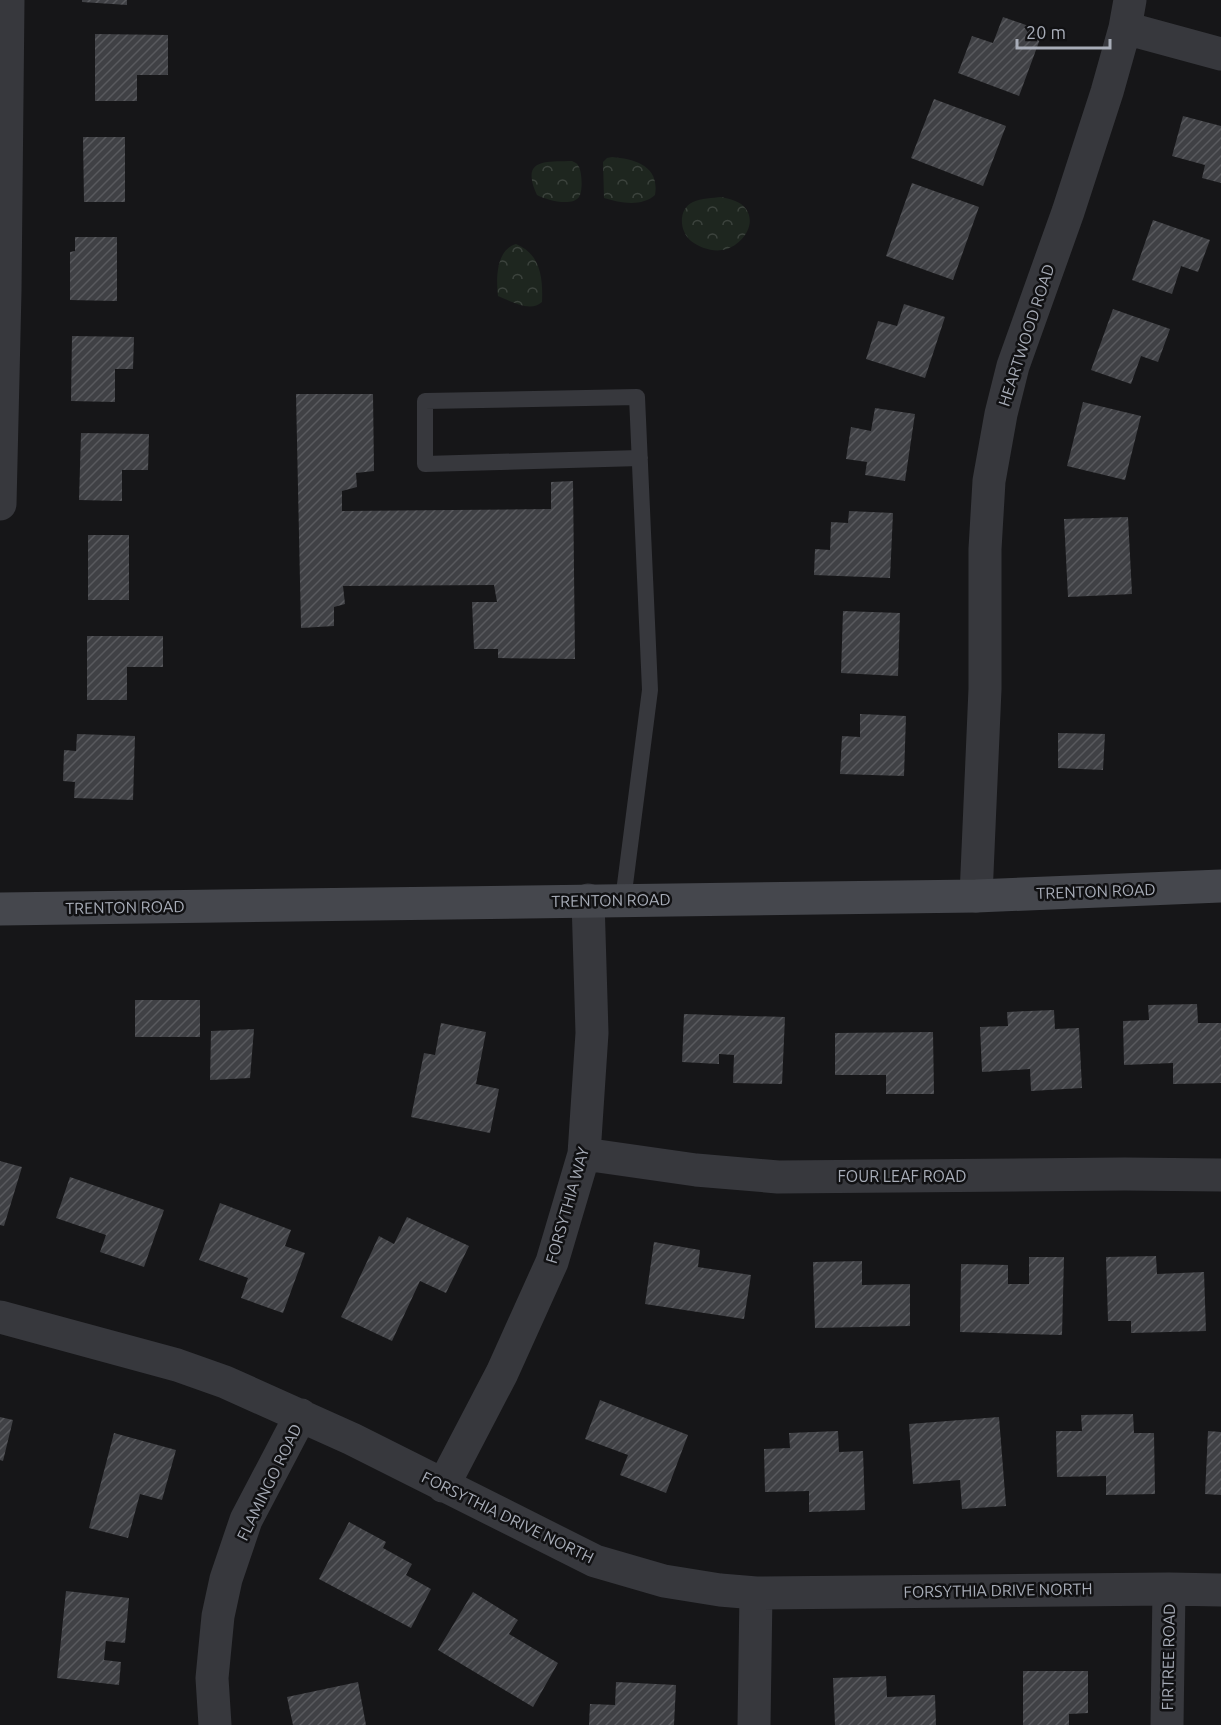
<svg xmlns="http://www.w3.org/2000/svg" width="1221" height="1725" viewBox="0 0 1221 1725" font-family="Ubuntu,sans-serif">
  <defs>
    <pattern id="forest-crowns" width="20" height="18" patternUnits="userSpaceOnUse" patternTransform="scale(1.5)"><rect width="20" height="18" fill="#1e261f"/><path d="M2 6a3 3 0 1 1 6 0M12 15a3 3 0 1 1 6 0" fill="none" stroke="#3c433d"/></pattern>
    <pattern id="building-hatch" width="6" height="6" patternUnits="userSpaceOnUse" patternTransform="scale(1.5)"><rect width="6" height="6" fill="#404145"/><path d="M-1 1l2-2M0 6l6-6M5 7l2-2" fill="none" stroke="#595a5e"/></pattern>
  </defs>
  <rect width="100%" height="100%" fill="#161618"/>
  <path fill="url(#forest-crowns)" d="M612,157C635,159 660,166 655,195C642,207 620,203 604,198L603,162L607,158Z
    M572,161C576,163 577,163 579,167C582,173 583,191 579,197C572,207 546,200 537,195C520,158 546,162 572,161Z
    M721,197C729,199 741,201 746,209C758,226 739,248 722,250C713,252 698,247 691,241C679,231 678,209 693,202C701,198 713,198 721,197Z
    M516,244C541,254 543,279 542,302C530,313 511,301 498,296C496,278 496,250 516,244Z"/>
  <path fill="url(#building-hatch)" d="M82,0H127V5L82,2Z
    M1003,17L1043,31L1019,96L958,73L972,36L993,43Z
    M95,34L168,35V75H137V101H95Z
    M934,99L1006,126L983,186L911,158Z
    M1183,116L1221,126V183L1202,178L1205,165L1172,156Z
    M83,137H125V202H84Z
    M912,183L979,207L953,280L886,256Z
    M1153,220L1210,240L1198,272L1181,266L1172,294L1132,280Z
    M75,237H117V301L70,300V252L75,251Z
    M904,304L945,317L925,378L866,359L878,321L897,326Z
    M1113,309L1170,329L1158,362L1141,356L1131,384L1091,370Z
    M72,336L134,337L133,369H115V402L71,401Z
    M296,394H373L374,471L356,473L357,487L342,491V511L551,509V482L573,481L575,659L498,658V649H474L472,602H497L494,585L343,586L345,604L334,607V626L301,628Z
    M1083,402L1141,416L1125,480L1067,466Z
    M875,408L915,414L905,481L865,475L867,462L846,459L851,427L871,431Z
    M81,433L149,434L148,470H122V501L79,500Z
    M849,511L893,513L890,578L814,575L815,549L830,550L831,522L848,523Z
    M1128,517L1132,594L1068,597L1064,519Z
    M88,535H129V600H88Z
    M843,611L900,613L898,676L841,673Z
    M87,636H163V667H127V700H87Z
    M860,714L906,716L904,776L840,774L842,736L860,737Z
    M1058,733L1105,734L1103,770L1058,768Z
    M77,734L135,736L133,800L74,798L75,782L63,781L64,750L76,751Z
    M135,1000H200V1037H135Z
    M1197,1004L1198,1023H1221V1083L1173,1084V1063L1124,1065L1123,1021L1149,1020L1148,1005Z
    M1054,1010L1055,1029L1079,1028L1082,1088L1031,1091L1030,1069L982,1072L980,1027L1008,1026L1007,1012Z
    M684,1014L785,1017L782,1084L733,1083L734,1055L719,1054V1064L682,1062Z
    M441,1023L486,1032L476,1084L499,1089L490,1133L411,1117L424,1053L435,1055Z
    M254,1029L250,1078L210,1080L211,1031Z
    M933,1032L934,1094H886V1075H835V1033Z
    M0,1161L22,1167L4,1226L0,1225Z
    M70,1177L164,1210L144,1267L100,1252L106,1235L56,1218Z
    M220,1203L291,1230L285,1246L305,1253L283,1313L241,1298L248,1278L199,1260Z
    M407,1217L469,1246L446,1293L420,1281L392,1341L341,1317L379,1236L394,1244Z
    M654,1242L700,1250L698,1267L751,1275L744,1319L645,1304Z
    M1156,1256L1157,1274L1204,1272L1206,1331L1131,1333V1321H1108L1106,1257Z
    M1029,1257H1064L1062,1335L960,1332L961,1264L1008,1265V1284H1029Z
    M862,1261V1285L910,1284V1326L815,1328L813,1262Z
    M600,1400L688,1435L666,1493L620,1475L628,1455L585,1439Z
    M1133,1414L1134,1433H1154L1155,1494L1106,1495V1476L1057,1477L1056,1431H1082L1081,1415Z
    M0,1417L13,1420L3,1461L0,1460Z
    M999,1417L1006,1506L962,1509L960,1480L913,1484L909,1424Z
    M838,1431L839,1452L863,1451L865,1510L809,1512V1491L765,1492L764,1449L790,1448L789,1433Z
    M1208,1431L1221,1432V1495L1205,1494Z
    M114,1433L176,1450L162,1500L140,1494L128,1538L89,1528Z
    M349,1522L386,1542L383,1548L412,1564L406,1575L431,1589L411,1628L319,1579Z
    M66,1591L129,1598L125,1643L106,1641L104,1660L121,1662L119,1685L57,1678Z
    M473,1592L518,1620L509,1634L558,1663L533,1707L438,1650Z
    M1023,1671H1088V1713L1069,1714V1725H1023Z
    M886,1676L887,1697L935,1695L936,1725H835L833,1678Z
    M358,1682L366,1725H293L287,1697Z
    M616,1682L676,1685L674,1725H589L590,1704L615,1705Z"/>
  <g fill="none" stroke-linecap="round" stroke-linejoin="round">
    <path stroke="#37383d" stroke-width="16" d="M623,900L650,690L637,397L425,401V464L640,458"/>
    <path stroke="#37383d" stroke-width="33" d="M1125,28L1221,54
      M0,504L5,291L8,0
      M976,896L985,689V549L989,481L1001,414L1013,366L1068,212L1107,92L1125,28L1130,0
      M584,1154L696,1170L778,1177L1125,1174L1221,1175
      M0,1317L177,1365L225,1382L352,1439L595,1561L664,1581L720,1590L756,1593L1169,1589L1221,1590
      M443,1486L502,1373L552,1262L584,1154L592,1033L588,900
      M215,1725L212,1678L218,1616L226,1579L246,1520L301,1415
      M754,1725L756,1593
      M1167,1725L1169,1589"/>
    <path stroke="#45474d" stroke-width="33" d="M0,909L976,896L1221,886"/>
  </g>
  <g text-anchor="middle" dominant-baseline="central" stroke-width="5" stroke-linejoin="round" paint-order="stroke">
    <g font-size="16" fill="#a8adb8" stroke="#111113">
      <text transform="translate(1026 335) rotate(-72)">HEARTWOOD ROAD</text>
      <text transform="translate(1096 891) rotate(-2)">TRENTON ROAD</text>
      <text transform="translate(611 900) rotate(-1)">TRENTON ROAD</text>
      <text transform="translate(125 907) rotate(-1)">TRENTON ROAD</text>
      <text x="902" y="1176">FOUR LEAF ROAD</text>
      <text transform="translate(567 1205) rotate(-74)">FORSYTHIA WAY</text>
      <text transform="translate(269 1482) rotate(-64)">FLAMINGO ROAD</text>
      <text transform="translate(508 1517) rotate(26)">FORSYTHIA DRIVE NORTH</text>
      <text transform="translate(998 1590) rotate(-1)">FORSYTHIA DRIVE NORTH</text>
      <text transform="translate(1168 1657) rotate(-89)">FIRTREE ROAD</text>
    </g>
  </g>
  <path d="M1017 39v9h93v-9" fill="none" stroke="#a8adb8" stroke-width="3"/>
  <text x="1026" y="39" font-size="18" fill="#a8adb8" stroke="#111113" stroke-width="4.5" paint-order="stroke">20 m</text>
</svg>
